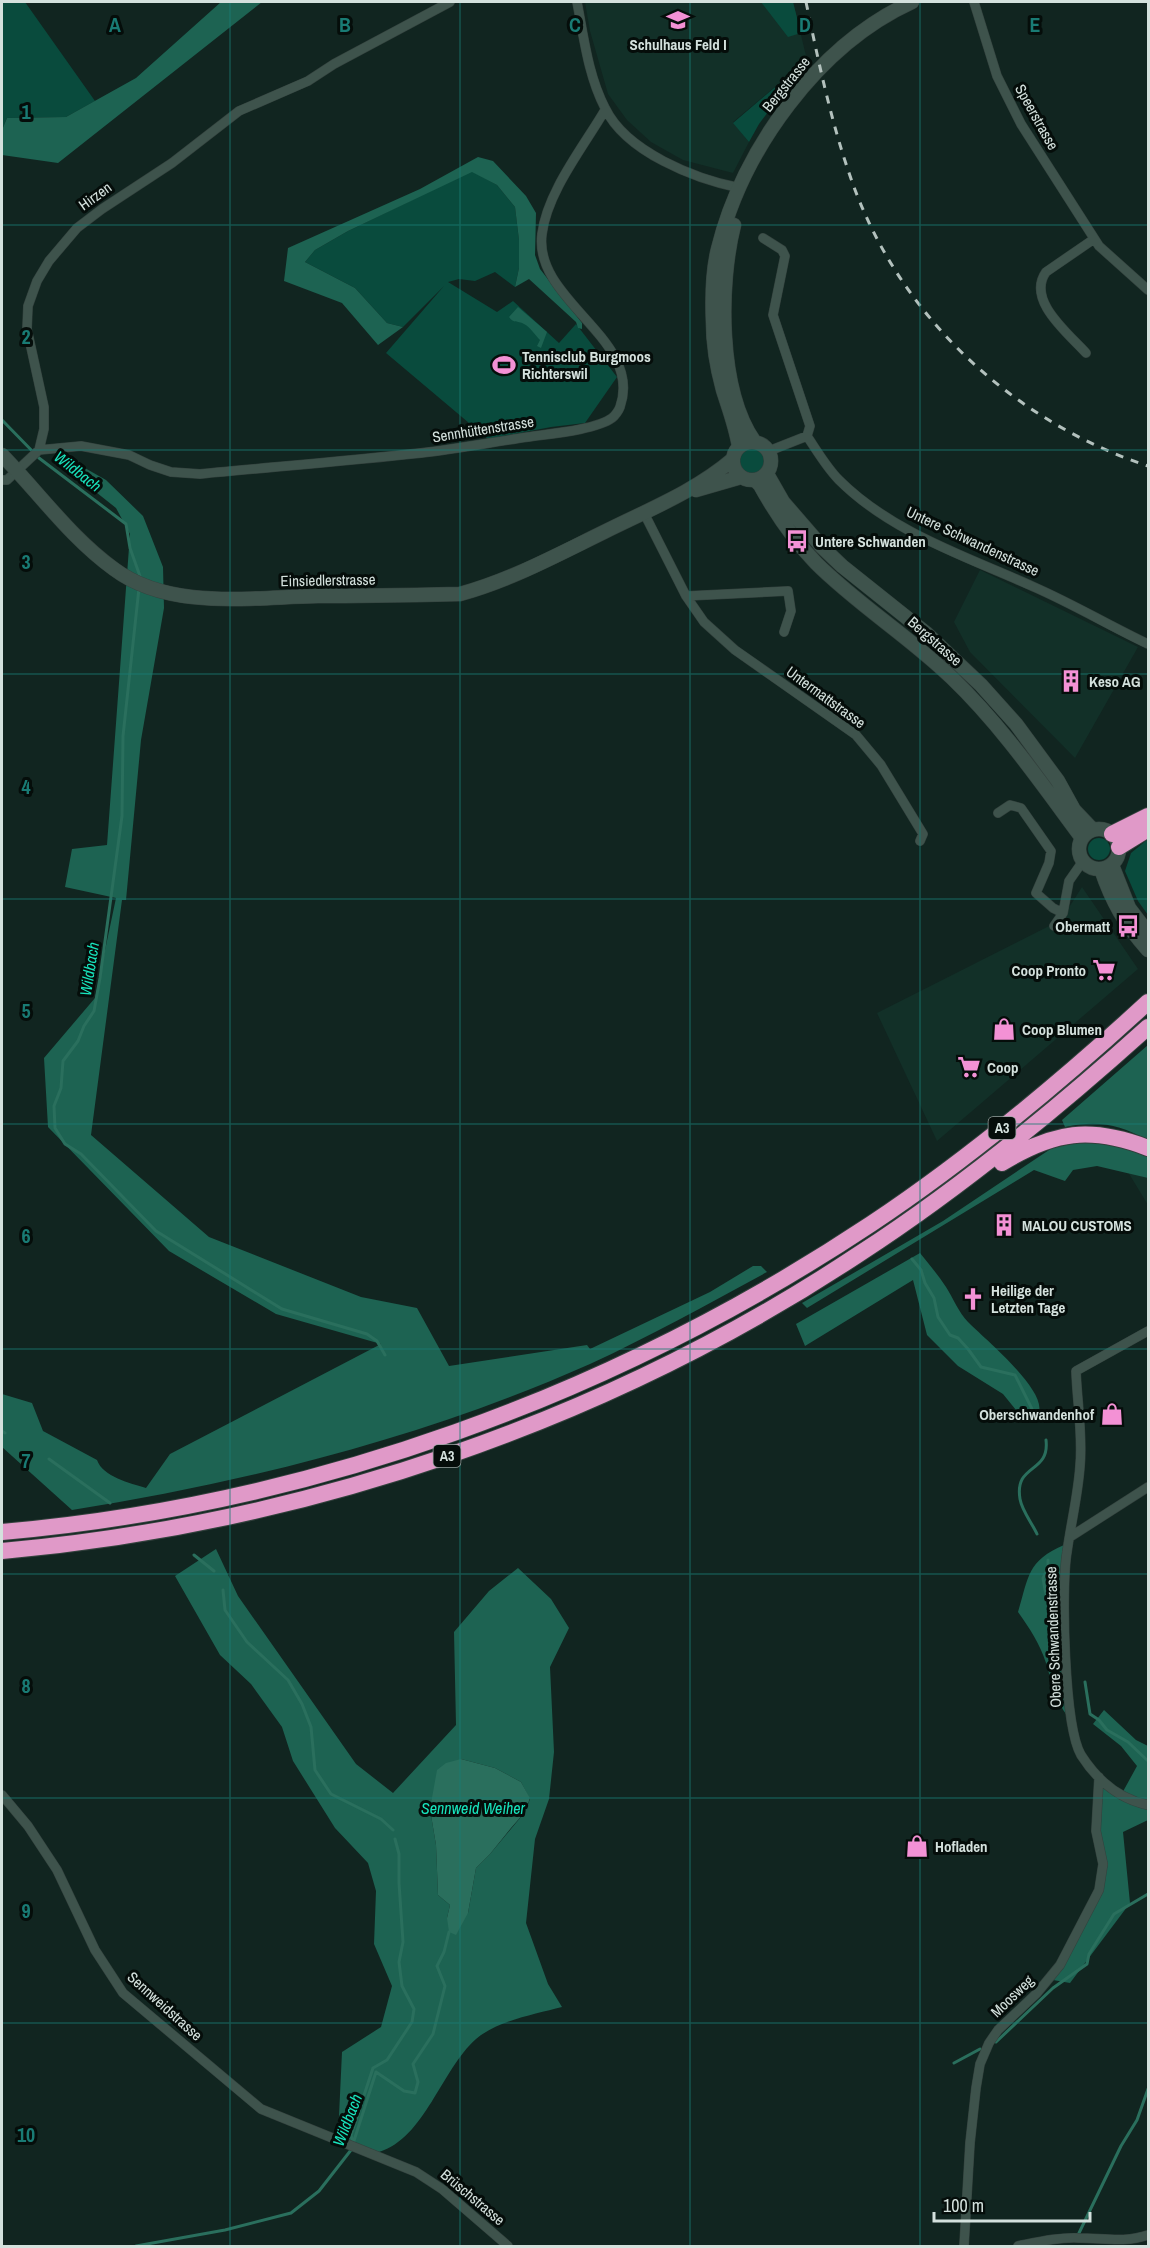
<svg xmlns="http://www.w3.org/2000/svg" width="1150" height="2248" viewBox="0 0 1150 2248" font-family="'Archivo Narrow',sans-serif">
  <rect width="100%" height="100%" fill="#112520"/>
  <path fill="#123028" d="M585,2H793L807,60L733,122L749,142L733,173L683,160L651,142L627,120L608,94L590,31Z
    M980,570L1138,647L1075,758L970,652L954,622Z
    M1082,887L1138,969L937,1141L877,1013L1061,920Z
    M1128,1172L1148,1178V1205Z"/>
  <path fill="#094b3d" d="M2,2H25L95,101L66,117L7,118L2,130Z
    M761,2H793L801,33L788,37Z
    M807,60L759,124L749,142L733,123Z
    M472,171L497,185L515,207L519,240V268L515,287L495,272L475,281L459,279L448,282L497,312L513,301L559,343L576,324L617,377L585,423L551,427L488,439L386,353L444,286L403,327L387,323L355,288L305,262L315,250L348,231Z
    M740 461a12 12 0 1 1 24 0a12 12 0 1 1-24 0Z
    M1088 849a11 11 0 1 1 22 0a11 11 0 1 1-22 0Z
    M1148,839V915L1138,901L1125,871L1131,853Z"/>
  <path fill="#1d6352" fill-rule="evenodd" d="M221,2H262L58,163L2,155V130L7,118L66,117L136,78Z
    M478,157L493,161L526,196L536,213L535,255L540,269L582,323V329L578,328L576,322L529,279L515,287L519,268V240L515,207L497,185L472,172L348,231L315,250L305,262L355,288L387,323L403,327L378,345L342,303L284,281L288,248L420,189Z
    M518,307L547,332L541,348L537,346L540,340C535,335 530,327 524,324C517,320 514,324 509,317Z
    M62,455L106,480L143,516L163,567L164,608L141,740L126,900H122L91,1135L209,1237L361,1297L417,1308L449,1366L587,1345L590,1349L710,1292L753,1266H761L767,1272C708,1304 650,1336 590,1364C426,1437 248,1482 72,1510L2,1447V1394L32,1403L43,1431L97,1460C103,1477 130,1483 146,1488L170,1454L381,1344L276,1314L169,1251L48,1127L44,1058L95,998L116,898L65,887L72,849L107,845L130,534L116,508L53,458Z
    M1148,1045V1140C1118,1124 1098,1120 1065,1127L1062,1120Z
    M1083,1140H1096L1148,1155V1178L1097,1166L1073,1170L1065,1181L1034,1170L807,1308L802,1303L943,1221L1052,1148Z
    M920,1253C929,1264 938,1275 946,1287C953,1298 959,1313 968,1322C980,1335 1075,1412 1025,1421L1003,1394L958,1366L927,1335L913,1280L805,1346L796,1324Z
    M1064,1545L1068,1717C1055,1700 1052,1683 1046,1663C1040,1644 1030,1629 1018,1612C1029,1576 1027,1561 1064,1545Z
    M216,1549L238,1596L356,1764L393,1793L456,1725L454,1632L489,1591L518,1568L551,1599L569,1628L550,1667L554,1752L549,1799L535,1839L526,1923L548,1984L562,2007C535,2014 497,2021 476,2039C441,2070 425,2138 379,2152L338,2137L342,2052L381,2027L392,1986L374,1944L376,1891L368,1863L335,1828L293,1761L282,1727L251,1684L220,1655L175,1576ZM461,1759L495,1768L521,1782L530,1799L525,1812L490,1854L476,1868L468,1913L447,1918L450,1905L438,1895L436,1845L430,1809Z
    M1104,1710L1136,1740L1148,1746V1820L1123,1832L1130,1903L1070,1983L1053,1980L1102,1890L1099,1829L1100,1782L1120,1797L1137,1766L1121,1746L1093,1724Z"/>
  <path fill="#2a6f5d" d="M461,1759L495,1768L521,1782L530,1798L525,1812L511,1828L490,1854L476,1868L468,1913L456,1935L449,1932L447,1918L450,1905L438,1895L436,1845L430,1809L437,1770L446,1763Z"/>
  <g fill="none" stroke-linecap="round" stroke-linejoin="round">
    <path stroke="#2a6f5d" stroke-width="3" d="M2,420L39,458L126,524L130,548L141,579
      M139,588L123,736L122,816L100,978L94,1011L84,1026L78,1041L63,1061L61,1088L54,1106L55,1128L65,1144L81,1154L156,1231L282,1309L367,1334L377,1341L385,1355
      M912,1259L921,1270L925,1283L934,1298L938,1317L950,1335L958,1338L968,1349L981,1367L1015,1375L1032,1409
      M2,1431L5,1433
      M49,1459L110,1503
      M1037,1534C1032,1523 1022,1511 1020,1499C1014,1463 1050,1474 1046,1440
      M194,1555L214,1571
      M1048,1560V1568L1043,1578L1045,1590L1051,1611L1054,1654L1065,1701
      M223,1590L225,1610L247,1642L288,1680L302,1704L311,1727L315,1770L331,1794L381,1819L393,1830
      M1085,1682L1090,1714L1099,1720L1107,1730L1128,1742L1148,1761
      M996,2042L1053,1988L1087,1964L1089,1954L1114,1914L1148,1894
      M954,2063L980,2049
      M353,2143L351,2135L373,2068L387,2060L412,2022L414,2009L402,1986L399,1962L403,1942L399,1883V1854L395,1839
      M1079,2233L1121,2146L1137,2120L1148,2089
      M136,2246L225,2230L291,2213L319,2191L351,2150L376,2072L404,2091L415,2093L418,2082L413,2064L433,2034L445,1986L437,1966L444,1952L449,1932"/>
    <g stroke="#33413d" stroke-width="10">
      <path id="street" d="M577,2C584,38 588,75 605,108C626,152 695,179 740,188
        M974,2L997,76L1021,124L1099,246L1148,290
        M763,238L782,250L785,256L773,315L810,426L807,436
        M1086,353C1068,333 1026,300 1046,272L1094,239
        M39,450L44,429V407L27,329L28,306L37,281L49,261L77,228L102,209L172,163L239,111L308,81L334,64L450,2
        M769,451L807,436C817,451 827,468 839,480C892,533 968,557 1034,587C1073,604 1110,626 1148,644
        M2,480H7L39,450L81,446L129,455L150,465L171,472L200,474C273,467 347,461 421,453C457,449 493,442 528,437C548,434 596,430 612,418C615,416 619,410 620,407C644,339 533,301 542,234C547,192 584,146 605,110
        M644,513L686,596L704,622L735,650L856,735L881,765L923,834L920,841
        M686,596L788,591L791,611L784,632
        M998,813L1010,805L1021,808L1051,851L1049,863L1036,893L1053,908L1063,913
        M1054,926L1063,913L1069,881L1083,861
        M1148,1331L1076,1371C1077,1401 1083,1436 1080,1466C1078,1495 1071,1523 1067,1552C1061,1587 1064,1726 1081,1755C1097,1780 1119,1799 1148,1805
        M1070,1537L1148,1487
        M2,1795L28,1826L57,1870L95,1950L123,1993L261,2109L416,2172L442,2189L508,2246
        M964,2246L970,2143L976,2088L980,2064L989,2043L998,2030L1037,1993L1060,1965L1099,1890L1103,1864L1096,1831L1099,1777
        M1018,2246C1038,2242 1059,2237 1079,2238C1103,2238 1125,2243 1148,2235"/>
    </g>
    <g stroke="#33413d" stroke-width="15">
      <path id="secondary" d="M734,225C719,284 718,389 754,441
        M733 461a19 19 0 1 1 38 0a19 19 0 1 1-38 0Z
        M739,447C736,427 729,409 723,390C717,368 713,345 713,322C712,298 712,273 718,249C742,150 818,45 912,2
        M2,455C39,493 71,538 114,569C170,611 253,597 318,596C366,596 413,595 460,594C511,580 557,555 604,532C648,510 696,491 733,459
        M767,474L783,502L822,547L842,566L926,633L981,685L1016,724L1058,781L1074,810L1093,830
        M755,480L760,485C776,514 793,539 816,563C858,605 910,637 952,678C1002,726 1041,783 1082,838
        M696,490L741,477
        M1079 849a20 20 0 1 1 40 0a20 20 0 1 1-40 0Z
        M1112,865L1129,908L1148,933
        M1101,869C1112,902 1125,924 1148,950"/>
    </g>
    <g stroke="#33413d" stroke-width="18">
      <path id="highway" d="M1112,834L1148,816
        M1119,847L1148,829
        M1002,1163C1054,1131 1091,1126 1148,1148
        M2,1532C311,1505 612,1396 871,1224C970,1158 1061,1082 1148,1002
        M2,1551C304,1524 606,1422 859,1254C962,1187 1057,1109 1148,1027"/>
    </g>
    <use href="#street" stroke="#3e534c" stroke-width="9"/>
    <use href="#secondary" stroke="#3e534c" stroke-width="14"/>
    <use href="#highway" stroke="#e099c8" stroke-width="16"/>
    <path stroke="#b3c1bd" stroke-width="3" stroke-dasharray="8 8" stroke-linecap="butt" d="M806,2C819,64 832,127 854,187C903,320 1015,422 1148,466"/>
  </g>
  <path fill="none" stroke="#197b74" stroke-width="1.5" stroke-opacity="0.55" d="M230,2V2246M460,2V2246M690,2V2246M920,2V2246M2,225H1148M2,450H1148M2,674H1148M2,899H1148M2,1124H1148M2,1349H1148M2,1574H1148M2,1798H1148M2,2023H1148"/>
  <defs>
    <g id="school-bare" transform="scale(1.8)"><path d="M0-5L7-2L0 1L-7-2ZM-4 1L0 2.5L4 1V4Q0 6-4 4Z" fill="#f391d5" stroke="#050d0a" stroke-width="2.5" paint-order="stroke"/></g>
    <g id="stadium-bare" transform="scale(1.8)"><path d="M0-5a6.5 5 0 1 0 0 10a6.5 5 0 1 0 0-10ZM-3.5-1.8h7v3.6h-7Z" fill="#f391d5" stroke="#050d0a" stroke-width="2.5" paint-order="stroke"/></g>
    <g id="bus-bare" transform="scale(1.8)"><path d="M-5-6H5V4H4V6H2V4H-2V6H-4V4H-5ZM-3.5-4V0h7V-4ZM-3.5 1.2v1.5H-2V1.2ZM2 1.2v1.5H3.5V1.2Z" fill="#f391d5" stroke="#050d0a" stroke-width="2.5" paint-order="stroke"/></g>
    <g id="building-bare" transform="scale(1.8)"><path d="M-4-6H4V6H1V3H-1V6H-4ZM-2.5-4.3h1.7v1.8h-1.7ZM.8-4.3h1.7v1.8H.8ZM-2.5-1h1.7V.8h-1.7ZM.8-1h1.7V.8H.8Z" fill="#f391d5" stroke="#050d0a" stroke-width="2.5" paint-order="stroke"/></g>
    <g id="supermarket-bare" transform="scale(1.8)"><path d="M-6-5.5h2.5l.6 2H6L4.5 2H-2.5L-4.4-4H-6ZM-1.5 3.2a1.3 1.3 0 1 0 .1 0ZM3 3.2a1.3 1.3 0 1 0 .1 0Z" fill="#f391d5" stroke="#050d0a" stroke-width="2.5" paint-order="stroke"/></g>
    <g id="shop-bare" transform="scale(1.8)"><path d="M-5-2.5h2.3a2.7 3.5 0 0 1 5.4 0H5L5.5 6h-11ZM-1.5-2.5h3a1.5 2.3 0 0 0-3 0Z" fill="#f391d5" stroke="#050d0a" stroke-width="2.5" paint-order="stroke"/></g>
    <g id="church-bare" transform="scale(1.8)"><path d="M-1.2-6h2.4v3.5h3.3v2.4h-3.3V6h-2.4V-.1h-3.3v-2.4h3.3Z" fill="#f391d5" stroke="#050d0a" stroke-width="2.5" paint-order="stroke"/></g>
  </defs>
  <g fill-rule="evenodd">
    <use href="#school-bare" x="678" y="20"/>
    <use href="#stadium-bare" x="504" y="365"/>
    <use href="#bus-bare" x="797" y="541"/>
    <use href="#building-bare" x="1071" y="681"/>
    <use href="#bus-bare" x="1128" y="926"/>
    <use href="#supermarket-bare" x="1104" y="970"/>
    <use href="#shop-bare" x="1004" y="1029"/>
    <use href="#supermarket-bare" x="969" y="1067"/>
    <use href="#building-bare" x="1004" y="1225"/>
    <use href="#church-bare" x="973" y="1299"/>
    <use href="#shop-bare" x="1112" y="1414"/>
    <use href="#shop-bare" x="917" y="1846"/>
  </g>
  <g text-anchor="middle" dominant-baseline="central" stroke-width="6" stroke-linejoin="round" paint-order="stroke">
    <g fill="#050d0a" stroke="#96a19e" stroke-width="1.5">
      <rect x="988.5" y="1117" width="27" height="22" rx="4.5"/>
      <rect x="433.5" y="1445" width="27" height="22" rx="4.5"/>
    </g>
    <g font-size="14" font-weight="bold" fill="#d4e1dd">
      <text x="1002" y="1128">A3</text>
      <text x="447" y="1456">A3</text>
    </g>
    <g font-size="15" font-weight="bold" fill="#d4e1dd" stroke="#050d0a" text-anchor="start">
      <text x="678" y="44" text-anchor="middle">Schulhaus Feld I</text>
      <text x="522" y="356">Tennisclub Burgmoos<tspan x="522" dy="17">Richterswil</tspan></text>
      <text x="815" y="541">Untere Schwanden</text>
      <text x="1089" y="681">Keso AG</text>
      <text x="1110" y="926" text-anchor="end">Obermatt</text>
      <text x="1086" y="970" text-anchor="end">Coop Pronto</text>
      <text x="1022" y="1029">Coop Blumen</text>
      <text x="987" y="1067">Coop</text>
      <text x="1022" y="1225">MALOU CUSTOMS</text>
      <text x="991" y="1290">Heilige der<tspan x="991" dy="17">Letzten Tage</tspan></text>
      <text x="1094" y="1414" text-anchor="end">Oberschwandenhof</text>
      <text x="935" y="1846">Hofladen</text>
    </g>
    <g font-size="15" fill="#d4e1dd" stroke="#050d0a">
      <text transform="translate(786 84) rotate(-51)">Bergstrasse</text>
      <text transform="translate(1037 117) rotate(61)">Speerstrasse</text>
      <text transform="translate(95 196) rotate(-36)">Hirzen</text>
      <text transform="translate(483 429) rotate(-9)">Sennhüttenstrasse</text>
      <text transform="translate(973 541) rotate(25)">Untere Schwandenstrasse</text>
      <text transform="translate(328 580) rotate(-1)">Einsiedlerstrasse</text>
      <text transform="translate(935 641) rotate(41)">Bergstrasse</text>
      <text transform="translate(826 697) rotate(36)">Untermattstrasse</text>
      <text transform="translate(1053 1637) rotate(-92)">Obere Schwandenstrasse</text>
      <text transform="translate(1012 1996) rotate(-44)">Moosweg</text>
      <text transform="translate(165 2006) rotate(42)">Sennweidstrasse</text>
      <text transform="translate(473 2197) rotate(40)">Brüschstrasse</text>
    </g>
    <g font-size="16" font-style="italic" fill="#18e4bd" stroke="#050d0a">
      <text transform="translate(78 471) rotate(38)">Wildbach</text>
      <text transform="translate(89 969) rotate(-81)">Wildbach</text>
      <text x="473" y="1808">Sennweid Weiher</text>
      <text transform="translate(347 2120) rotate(-69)">Wildbach</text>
    </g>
  </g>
  <g font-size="20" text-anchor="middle" font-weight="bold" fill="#197b74" stroke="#050d0a" stroke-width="6" stroke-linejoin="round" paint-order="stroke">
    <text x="115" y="32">A</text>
    <text x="345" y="32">B</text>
    <text x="575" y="32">C</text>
    <text x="805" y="32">D</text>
    <text x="1035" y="32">E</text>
    <text x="26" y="119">1</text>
    <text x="26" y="344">2</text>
    <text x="26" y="569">3</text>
    <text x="26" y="794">4</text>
    <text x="26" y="1018">5</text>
    <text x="26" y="1243">6</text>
    <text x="26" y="1468">7</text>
    <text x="26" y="1693">8</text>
    <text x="26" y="1918">9</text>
    <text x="26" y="2142">10</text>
  </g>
  <rect width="1150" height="2248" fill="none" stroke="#d4e1dd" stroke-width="6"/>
  <path d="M934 2212v9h156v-9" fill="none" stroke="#d4e1dd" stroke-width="3"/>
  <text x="943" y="2212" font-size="18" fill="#d4e1dd" stroke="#050d0a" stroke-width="4.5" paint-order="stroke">100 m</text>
</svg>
